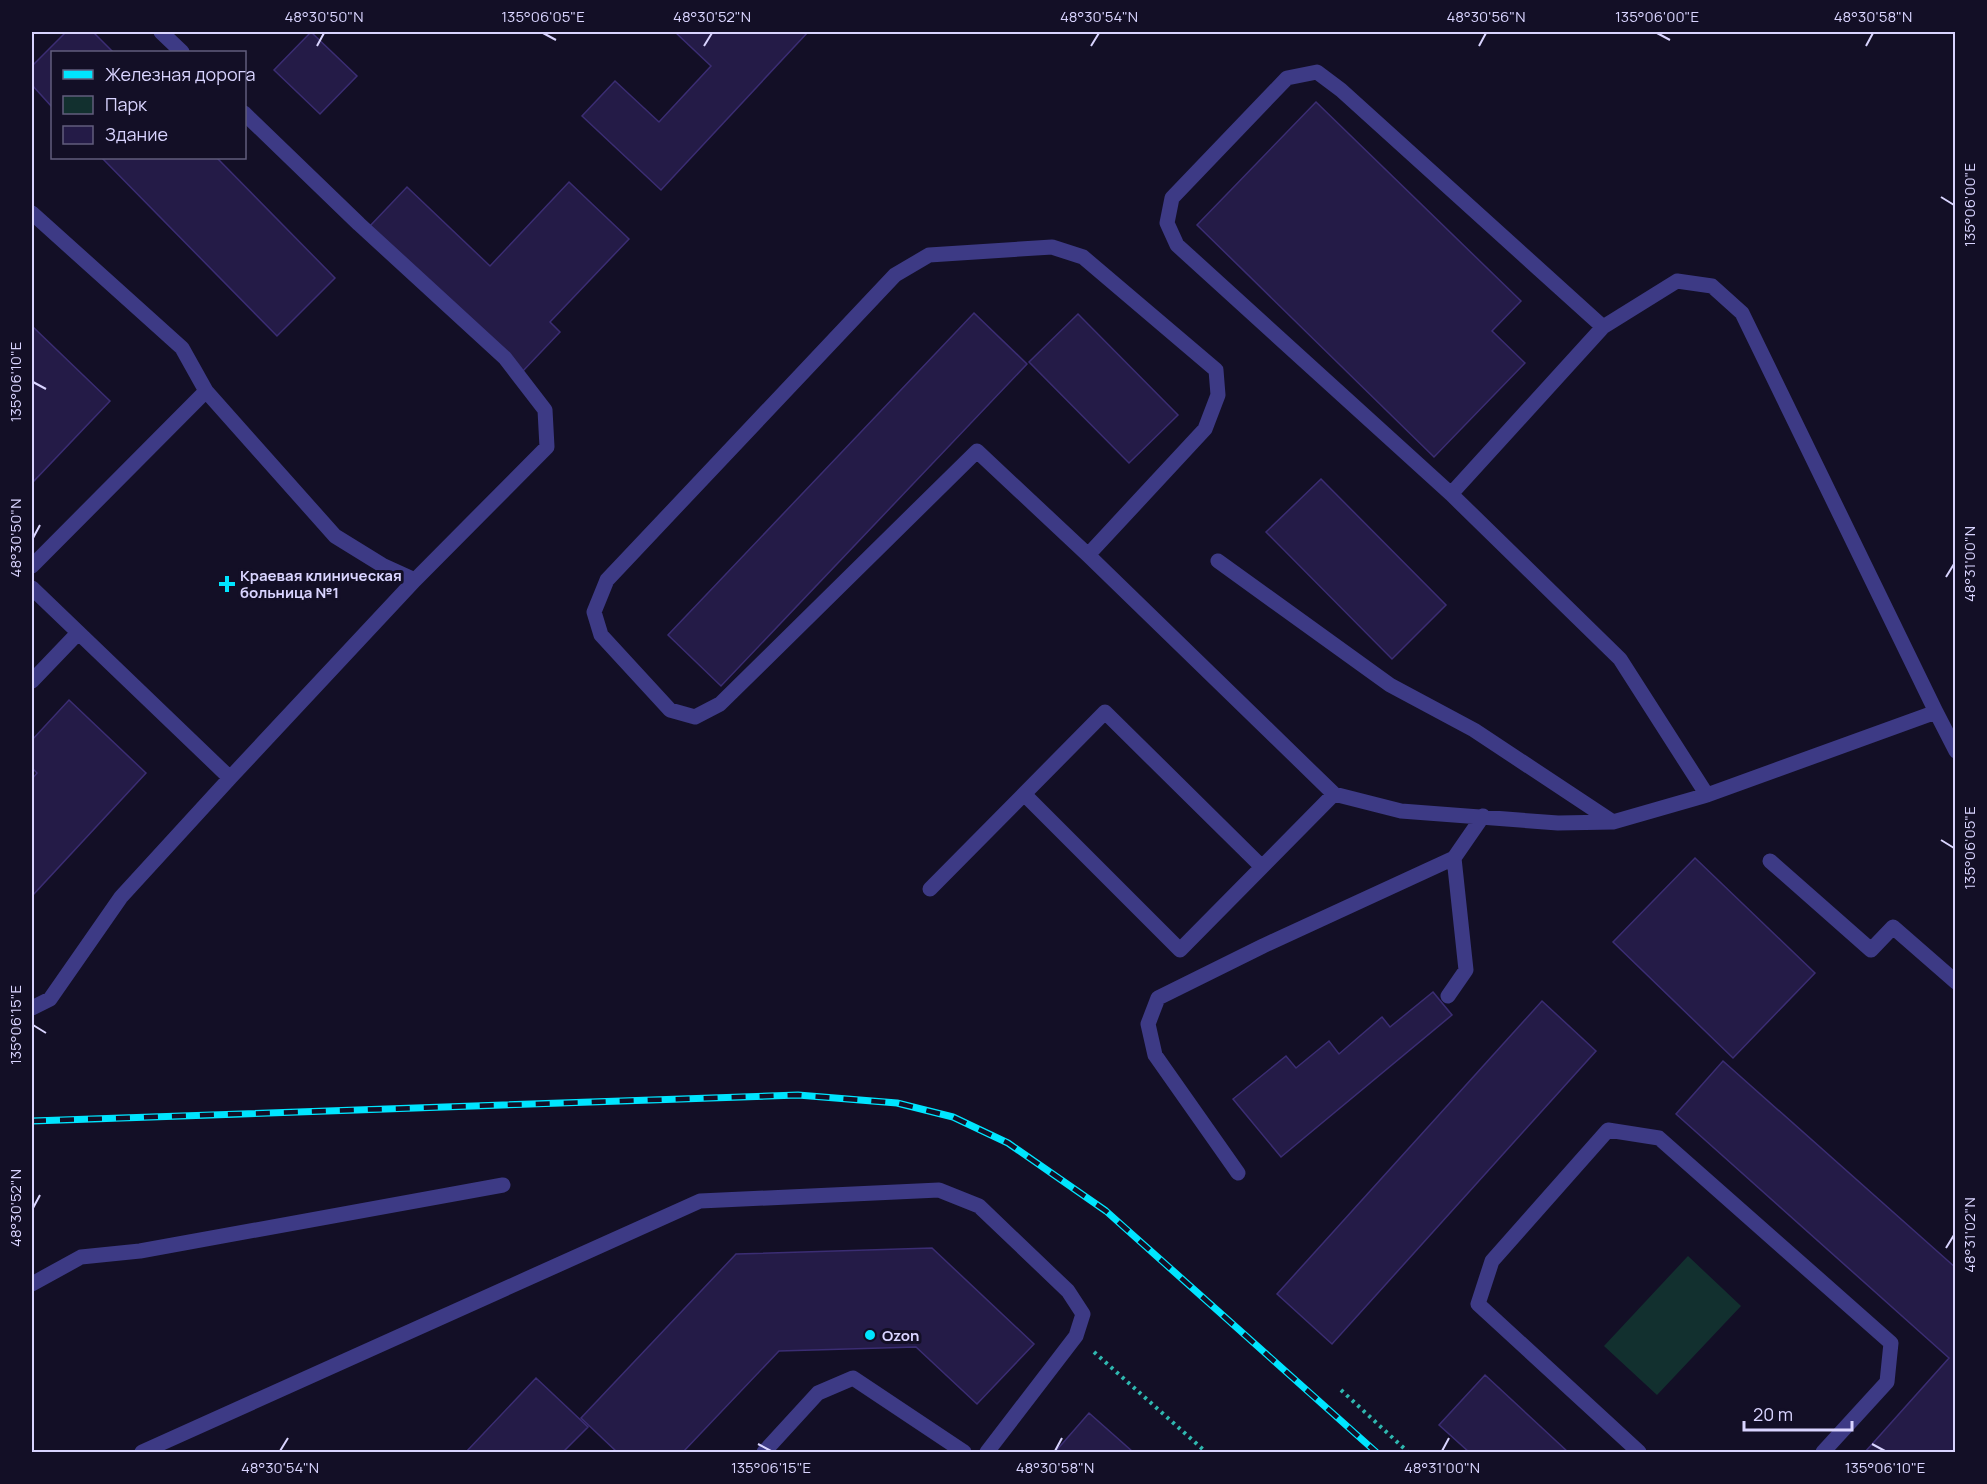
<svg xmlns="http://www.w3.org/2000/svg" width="1987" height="1484" viewBox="0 0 1987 1484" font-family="Manrope,sans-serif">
  <rect width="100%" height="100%" fill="#130f26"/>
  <path fill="#12302f" d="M1688,1256L1741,1306L1657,1395L1604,1346Z"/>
  <path fill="#241b47" stroke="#3b2d73" stroke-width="1.5" d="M66,32H93L113,52H52V107L32,85V66Z
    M311,32L357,76L320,114L274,70Z
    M675,32H808L661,190L582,116L615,81L659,122L711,66Z
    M1316,102L1521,301L1492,331L1525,363L1434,457L1197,225Z
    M102,158H217L335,278L277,336Z
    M569,182L629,239L550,322L560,332L522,372L369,227L407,187L490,266Z
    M974,313L1027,364L721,686L668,635Z
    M1078,314L1178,415L1129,463L1029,362Z
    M32,326L110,401L32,483Z
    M1321,479L1446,605L1392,659L1266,532Z
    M69,700L146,773L32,896V779L37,773L32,768V740Z
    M1695,858L1815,973L1733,1058L1613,942Z
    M1433,992L1452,1015L1281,1157L1233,1099L1286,1056L1296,1068L1329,1041L1339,1054L1382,1017L1390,1027Z
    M1542,1001L1596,1051L1332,1344L1277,1294Z
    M1723,1061L1956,1268V1452H1865L1949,1358L1676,1114Z
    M932,1248L1034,1344L977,1404L916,1347L779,1351L683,1452H617L581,1418L736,1254Z
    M1485,1375L1568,1452H1469L1439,1425Z
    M536,1378L588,1427L563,1452H466Z
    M1089,1413L1133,1452H1055Z"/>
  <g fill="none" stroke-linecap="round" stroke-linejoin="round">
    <path stroke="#2fb8b0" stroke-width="4" stroke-dasharray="3 4.5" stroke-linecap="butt" d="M1094,1352L1206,1452
      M1341,1390L1408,1452"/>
    <path stroke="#3d3a85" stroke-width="15" d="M161,32L182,52
      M32,213L182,348L206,391L32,566
      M206,391L335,536L382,565L415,580L547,447L545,410L505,358L359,224L244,113
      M1451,494L1177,245L1167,223L1172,198L1287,78L1317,72L1341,90L1603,327
      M1088,555L1205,429L1218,395L1216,370L1083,257L1052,247L929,255L895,275L607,580L594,612L601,635L670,710L695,717L720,704L977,451L1088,555L1334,794L1401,811L1558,823L1613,822L1707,795L1936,712L1956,751
      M1218,561L1390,685L1474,730L1613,822
      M32,588L230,778L415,580
      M32,681L78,633
      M1707,795L1620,659L1451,494L1603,327L1677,281L1712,286L1742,313L1936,712
      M1770,861L1871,950L1893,927L1956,982
      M1262,867L1105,712L1024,794L1180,950L1334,794
      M930,889L1024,794
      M1448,996L1466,970L1454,858
      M32,1008L50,999L121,897L230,778
      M1238,1173L1155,1055L1148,1024L1158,998L1263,946L1454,858L1483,816
      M32,1284L81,1257L140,1251L503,1185
      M142,1452L700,1201L939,1190L979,1206L1068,1291L1083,1314L1076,1336L987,1452
      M764,1452L818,1393L853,1378L964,1452
      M1639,1452L1478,1304L1492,1261L1608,1130L1659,1138L1891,1343L1887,1382L1823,1452"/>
    <g stroke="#00e5ff" stroke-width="7">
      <path id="rail" d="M32,1121L798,1095L897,1103L953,1117L1008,1143L1106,1211L1376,1452"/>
    </g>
    <use href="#rail" stroke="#130f26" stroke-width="4.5" stroke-dasharray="14" stroke-linecap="butt"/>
  </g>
  <path fill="none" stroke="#d9d4ff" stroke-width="2" d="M543,33L556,40M1657,33L1670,40M317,46L324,33M704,46L712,33M1091,46L1099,33M1479,46L1486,33M1866,46L1873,33M1941,197L1954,205M33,382L46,389M33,538L40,525M1946,577L1954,564M1941,840L1954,848M33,1025L46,1033M33,1208L40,1195M1946,1248L1954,1235M758,1444L771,1451M1872,1444L1885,1451M280,1451L288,1438M1055,1451L1062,1438M1442,1451L1449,1438"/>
  <g fill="#00e5ff" stroke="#130f26" stroke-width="2">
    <path d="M224 575h6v6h6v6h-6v6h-6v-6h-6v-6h6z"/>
    <circle cx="870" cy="1335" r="6"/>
  </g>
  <g text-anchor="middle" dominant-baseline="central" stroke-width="6" stroke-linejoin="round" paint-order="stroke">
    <g font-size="15" font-weight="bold" fill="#d9d4ff" stroke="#130f26" text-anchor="start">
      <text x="240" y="575">Краевая клиническая<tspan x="240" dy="17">больница №1</tspan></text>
      <text x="882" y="1335">Ozon</text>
    </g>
  </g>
  <rect width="1987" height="1484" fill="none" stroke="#130f26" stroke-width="66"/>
  <rect x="51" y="51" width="195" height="108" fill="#130f26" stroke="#625e7d" stroke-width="1.5"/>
  <rect x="63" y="70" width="30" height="9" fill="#00e5ff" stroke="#625e7d" stroke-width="1.5"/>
  <text x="105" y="81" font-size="18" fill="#d9d4ff">Железная дорога</text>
  <rect x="63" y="96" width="30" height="18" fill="#12302f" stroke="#625e7d" stroke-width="1.5"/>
  <text x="105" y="111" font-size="18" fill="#d9d4ff">Парк</text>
  <rect x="63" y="126" width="30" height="18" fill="#241b47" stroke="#625e7d" stroke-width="1.5"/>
  <text x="105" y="141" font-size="18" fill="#d9d4ff">Здание</text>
  <path d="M1744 1421v9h108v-9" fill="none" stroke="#d9d4ff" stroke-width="3"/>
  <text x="1753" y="1421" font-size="18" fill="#d9d4ff" stroke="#130f26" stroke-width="4.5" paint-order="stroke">20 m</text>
  <rect x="33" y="33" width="1921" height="1418" fill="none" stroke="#d9d4ff" stroke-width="2"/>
  <g font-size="15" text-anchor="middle" fill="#d9d4ff">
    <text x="324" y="22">48°30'50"N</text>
    <text x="543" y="22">135°06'05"E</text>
    <text x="712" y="22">48°30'52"N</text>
    <text x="1099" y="22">48°30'54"N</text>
    <text x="1486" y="22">48°30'56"N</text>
    <text x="1657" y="22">135°06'00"E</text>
    <text x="1873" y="22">48°30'58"N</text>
    <text transform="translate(1970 205) rotate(-90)" y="5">135°06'00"E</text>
    <text transform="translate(16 382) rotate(-90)" y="5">135°06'10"E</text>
    <text transform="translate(16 538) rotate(-90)" y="5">48°30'50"N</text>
    <text transform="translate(1970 564) rotate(-90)" y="5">48°31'00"N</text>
    <text transform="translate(1970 848) rotate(-90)" y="5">135°06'05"E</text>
    <text transform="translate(16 1025) rotate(-90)" y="5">135°06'15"E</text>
    <text transform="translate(16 1208) rotate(-90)" y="5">48°30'52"N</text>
    <text transform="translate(1970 1235) rotate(-90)" y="5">48°31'02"N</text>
    <text x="280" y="1473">48°30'54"N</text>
    <text x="771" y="1473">135°06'15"E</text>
    <text x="1055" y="1473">48°30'58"N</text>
    <text x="1442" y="1473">48°31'00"N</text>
    <text x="1885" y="1473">135°06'10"E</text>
  </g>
</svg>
